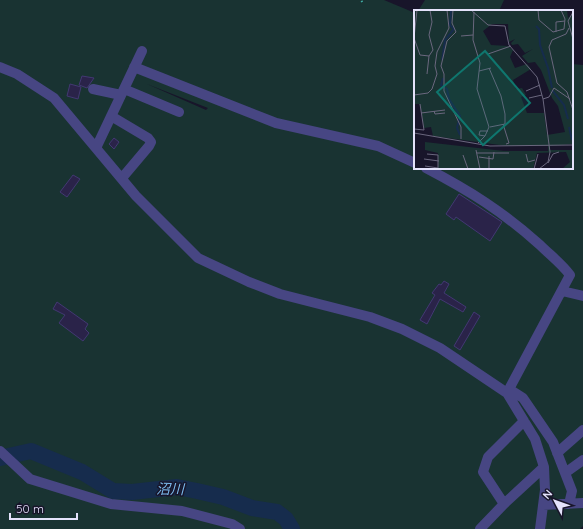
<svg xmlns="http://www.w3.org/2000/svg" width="583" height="529" viewBox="0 0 583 529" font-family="Quicksand,'Noto Sans JP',sans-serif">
  <rect width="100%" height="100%" fill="#18152a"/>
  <path fill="#193332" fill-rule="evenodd" d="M0,0H384L415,13V168H572V64L583,65V526L580,529H0ZM147,84L208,108L206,110Z
    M425,0H504L499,11H418Z"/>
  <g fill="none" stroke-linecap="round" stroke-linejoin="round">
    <path stroke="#162c4d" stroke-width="16" d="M0,458L31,451L82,472L113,491L132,492L177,487L197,491L223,497L252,508L277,512L286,519L292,529"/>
  </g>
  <path fill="#2a2349" stroke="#423872" d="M82,76L94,78L87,88L79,85Z
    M70,84L81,87L78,99L67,96Z
    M114,138L119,142L114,149L109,144Z
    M73,175L80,179L67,197L60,192Z
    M459,194L502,222L490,241L456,217L454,220L446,214Z
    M444,281L449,284L444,293L466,307L463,312L440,299L427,324L420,320L435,295L432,293L439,284L441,285Z
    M57,302L88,324L85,329L89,333L83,341L59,323L65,315L53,309Z
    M474,312L480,316L460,350L454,346Z"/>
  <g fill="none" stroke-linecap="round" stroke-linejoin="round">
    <path stroke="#41b0a7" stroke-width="1.5" stroke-dasharray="2 3" stroke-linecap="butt" d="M361,2L364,0"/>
    <path stroke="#474683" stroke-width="10" d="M0,67L17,74L54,98L136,196L198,258L249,282L280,294L370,317L402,329L440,348L507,393L535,439L544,467L545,490L540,529
      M134,67L276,123L378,146L415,163
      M93,89L121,95
      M124,89L179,112
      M111,116L148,138L151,142L149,146L122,178
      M96,148L142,51
      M426,168C470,191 502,211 540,245C550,255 561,263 570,275L507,393
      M562,291L583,296
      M507,393L512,391L523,398L553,442L572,491L569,504
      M524,421L488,457L483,472L504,504L544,467
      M0,451L30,479L111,504L182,511L232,524L240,529
      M557,453L583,430
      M565,473L583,460
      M543,505L583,503
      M480,529L504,504"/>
  </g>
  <g text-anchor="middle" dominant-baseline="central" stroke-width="3" stroke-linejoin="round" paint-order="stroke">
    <g font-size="14" font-style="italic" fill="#7cbcef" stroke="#18152a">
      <text transform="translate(170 489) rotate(1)">沼川</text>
    </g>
  </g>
  <g transform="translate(414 10)">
    <rect width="159" height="159" fill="#18152a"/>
    <path d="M0,0H153L154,8L159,3V134L136,136V140H159V159H148L156,152L152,142L123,143L119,159H24V143L11,140V132L90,141H134V136H93L19,126L17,117L10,118L6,94H0ZM78,14H94L95,32L101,29L97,33L98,35L104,34L111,43L119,39L108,46L114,53L121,52L127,60L138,88L144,96L151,122L133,125L130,103H113L107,87L112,85L108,78L102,79L99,70L117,59L113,54L101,58L96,47L99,40L94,36L77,35L69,21Z" fill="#193332" fill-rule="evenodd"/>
    <path fill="none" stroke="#162c4d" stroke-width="2" d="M122,16L125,19L126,35L134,58L138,78M28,50L31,30L40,19L36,15L37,0M29,68L27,75L33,79L35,89L46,106L43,118L46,125M138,80L150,95L154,109M155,117L158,130"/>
    <path fill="none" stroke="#6a677e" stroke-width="1" d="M3,0L0,28L6,45L15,46L13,64M39,0L38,13L42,22L33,31L27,56L30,64V81L47,117V129M57,0L74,15L91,16L95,35L123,67L129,89L136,142L134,152L125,159M124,0L125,10L139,22L150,19L151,9L147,0M60,2L59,30L66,53L63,79L75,117L71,126L64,133M159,2L154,11L159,29M155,18L152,24L138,30L135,37L143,73L153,82L159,100M142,22V12L151,11M47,26L59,25M74,44L97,36M15,46L19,40L15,25L18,12L16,0M75,58L87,86L91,104V114L76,117M65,61L77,58M112,81L126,75M0,85L14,83L18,79L23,64L21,56L23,42L35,18L33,0M115,88L128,85M129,89L135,87L140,78L156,89M20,101L21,104L31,103M7,103L31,100M89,114L95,133L92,134M0,119L10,120L6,94M0,123L76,136L159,135M71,126L65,125L66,121H74M62,140L66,159M63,143H95M13,144L24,145V159M112,144L114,152L121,150M49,145L54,159M65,147L79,149L80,142M10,149L25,151M134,153L139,144L145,142M11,156L24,158M75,159V146M120,159L124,144"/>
    <path fill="#0f766e" fill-opacity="0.15" stroke="#0f766e" stroke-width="2" d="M71,41L116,93L69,135L23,82Z"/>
    <rect width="159" height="159" fill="none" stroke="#e4e2fb" stroke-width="2"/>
  </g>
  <g transform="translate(555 501) rotate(311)" stroke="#18152a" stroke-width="3" paint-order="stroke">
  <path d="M0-3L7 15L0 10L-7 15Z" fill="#e4e2fb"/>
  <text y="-6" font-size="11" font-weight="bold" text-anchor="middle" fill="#e4e2fb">N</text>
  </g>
  <path d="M10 513v6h67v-6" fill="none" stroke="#e4e2fb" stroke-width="2"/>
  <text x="16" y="513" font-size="12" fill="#e4e2fb" stroke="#18152a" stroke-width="3" paint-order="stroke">50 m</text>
</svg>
